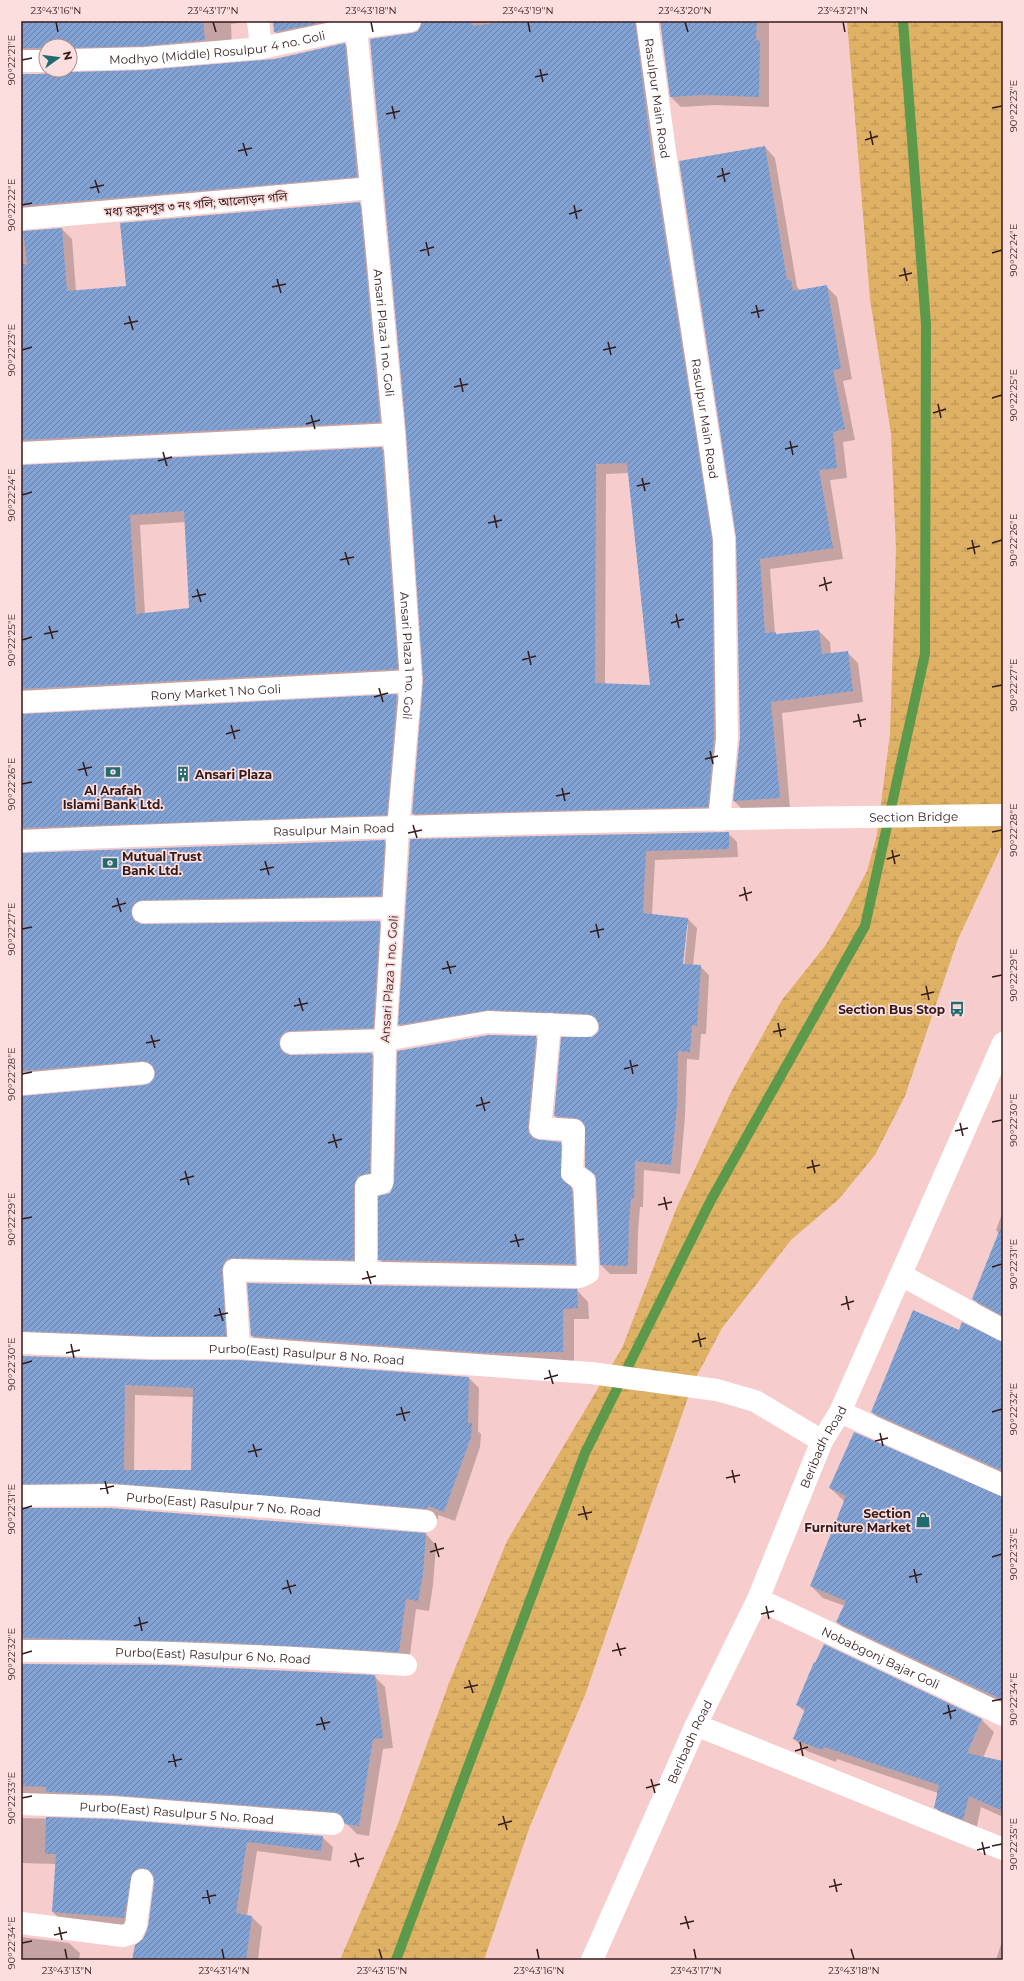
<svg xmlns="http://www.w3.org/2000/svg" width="1024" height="1981" viewBox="0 0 1024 1981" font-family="Montserrat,'Noto Sans Bengali',sans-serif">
  <defs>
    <pattern id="wetland-marsh" width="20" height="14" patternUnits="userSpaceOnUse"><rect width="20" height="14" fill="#deb165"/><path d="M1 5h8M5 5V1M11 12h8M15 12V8" fill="none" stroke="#b58f52"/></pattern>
    <pattern id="building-hatch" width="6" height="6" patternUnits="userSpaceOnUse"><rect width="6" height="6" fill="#82a2d3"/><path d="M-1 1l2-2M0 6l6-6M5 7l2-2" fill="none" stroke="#6b83aa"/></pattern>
  </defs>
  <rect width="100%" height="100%" fill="#f7cccc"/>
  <path fill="url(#wetland-marsh)" d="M847,21H1003V843L958,939L905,1096L875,1155L839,1199L791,1240L722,1328L693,1383L585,1695L530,1826L484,1960H340L398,1824L449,1683L507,1541L622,1348L677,1207L732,1090L782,1000L825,946L845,913L867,871L877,835L890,734L896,549L891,434L870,299Z"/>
  <path fill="#0003" fill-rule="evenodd" d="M21,21H251L231,24L232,49L70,65V46H46V59L21,65Z
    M274,21H400L285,42L275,32Z
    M423,21H651L721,551L718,817L423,824L413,814L424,680L407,433L371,40L418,32ZM629,473L651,686L605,684L606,474Z
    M661,21H769V107L715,105L681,107L671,97Z
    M345,44L355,54L367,187L21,223V75L52,73L55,70H64L67,73L145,72L275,60Z
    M765,147L775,158L797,287L801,291L826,286L837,297L852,379L843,381L855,440L843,442L847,478L830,480L843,559L770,569L775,633L778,635L819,631L830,642L831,654L847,652L858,663L863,702L782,713L790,809L745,812L734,801L740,738Z
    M359,203L370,213L390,432L21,456V232L62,229L72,239L76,291L127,287Z
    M382,448L392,458L408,679L21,706V466ZM186,522L190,609L145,614L140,525Z
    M397,695L407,706L397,825L21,844V715Z
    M728,833L737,842L738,857L655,860L652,915L688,919L697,928L693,966H700L709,975L706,1034H701L699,1060L687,1059L685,1116L680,1174L644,1170L643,1207H640L638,1232L637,1274H610L601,1265L596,1176L586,1166V1127L564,1125L555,1116L594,1038L599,1033L600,1023L498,1018L408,1033L399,1025L411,840ZM686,925H688L684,969H682Z
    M384,841L395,851L391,906L142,917L140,923L141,925L379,922L390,932L383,1038L290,1047L288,1054L289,1056L372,1054L382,1064L380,1183L368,1186L363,1270L245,1267L236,1345L21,1346V1097L144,1086L151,1084L155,1078L156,1071L21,1088V854Z
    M536,1037L546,1048L537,1138L538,1140L560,1143L571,1153V1188L582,1199L585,1274L390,1270L380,1260L390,1194Z
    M1003,1211V1320L985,1310L973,1299L999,1233L996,1230Z
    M577,1290L588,1302L589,1319H574V1363L263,1347L252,1336Z
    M960,1331L1003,1343V1477L884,1424L872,1412Z
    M21,1357L469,1378L479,1388L478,1431L481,1434L480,1447L455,1521L438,1515V1519L122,1492L21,1500ZM135,1395L193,1397L192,1471H134Z
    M830,1488L1003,1498V1707L849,1634L837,1622L845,1606L823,1598L811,1586L845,1502Z
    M21,1509L426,1534L436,1545L433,1585L429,1611L416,1609L409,1662L21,1655Z
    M21,1665L374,1676L385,1687L393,1748L383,1749L369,1836L357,1834L345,1822L124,1804L21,1807Z
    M797,1705L982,1720L994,1732L983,1758L1003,1762V1817L981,1807L976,1831L947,1820L935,1807L938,1793L837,1759L836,1762L807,1751L794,1739L805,1712Z
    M21,1818L111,1820L322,1837L333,1847L331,1861L257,1851L247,1916L252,1917L262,1927L258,1960H133L149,1927L155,1877L147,1879L134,1928L63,1922L53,1912L56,1864L21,1863Z
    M21,1937L69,1943L80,1953L79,1960H21Z
    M1003,1938V1960H996Z"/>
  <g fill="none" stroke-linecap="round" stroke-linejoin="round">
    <path stroke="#5c994a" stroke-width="10" d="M396,1960L585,1453L711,1200L865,926L925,654L926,324L903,21"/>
  </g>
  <path fill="url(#building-hatch)" fill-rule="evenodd" d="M21,21H203L205,40L144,46L70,48V46H46V48H21Z
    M273,21H329L274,32Z
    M422,21H472L473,26L507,21H635L653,166H654L712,540L714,737L708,807L412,814L423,680L406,433L370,39L412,33L418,31ZM627,463L650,685L595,683L596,464Z
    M660,21H757L756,40L760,41L759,97L704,95L670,97Z
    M345,43L357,177L21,206V74H46L54,70L70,72L145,70L262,60L275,59Z
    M765,146L787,280H791L793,291L827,285L841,369L833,370L845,429L833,432L837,468L819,470L833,548L760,559L765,633L776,632V634L819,630L822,654L848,651L853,691L771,702L780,798L733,801L740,738L736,537L679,161Z
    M360,202L380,422L21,440V264H27L23,231L62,228L67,291L126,286L120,223Z
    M382,447L398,669L21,689V465ZM184,511L189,608L136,614L130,515Z
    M397,694L387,815L21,828V714Z
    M729,832V849L646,851L643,913L688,918L683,964L701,965L697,1026L692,1025L690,1052L678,1051L677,1107L671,1165L635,1161L634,1198H631L629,1223L628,1266L600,1265L596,1180L595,1175L585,1167V1125L581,1120L575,1118L554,1116L561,1037H592L598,1032L599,1027L598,1021L594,1016L588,1014L488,1010L398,1025L410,839Z
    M385,840L381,896L143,900L136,902L132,906L131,912L133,919L137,923L143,924L380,921L373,1028L290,1031L285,1032L280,1037L279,1043L281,1050L285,1054L291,1055L372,1053L370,1173L358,1176L354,1186V1260L234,1258L227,1259L223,1265L222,1271L226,1336H152L21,1331V1096L144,1085L150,1083L154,1078L155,1072L153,1066L148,1062L142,1061L21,1071V853Z
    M489,1035L536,1036L528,1127L529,1134L533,1139L561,1142V1178L572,1188L575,1264L378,1260V1196L390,1193L394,1183L397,1051Z
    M1002,1224H1003V1316L972,1299Z
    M247,1283L577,1289L578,1308L563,1309V1352L486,1353L251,1336Z
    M913,1310L959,1330L962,1322L1003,1342V1471L871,1412Z
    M21,1356L152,1360H239L469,1377L468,1423H472L471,1437L444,1512L428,1506V1509L111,1483L21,1484ZM125,1385L193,1388L191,1470H124Z
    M854,1432L1003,1497V1700L836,1622L846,1601L810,1586L846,1496L829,1488Z
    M21,1508H110L426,1533L423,1574L418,1601L406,1599L399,1652L214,1642L21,1638Z
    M824,1644L982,1719L967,1753L1003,1761V1811L969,1796L963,1820L934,1808L939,1785L824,1747L823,1750L793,1739L805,1709L796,1705L814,1662L815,1663Z
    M21,1664L165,1665L375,1675L383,1738L373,1739L359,1826L345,1824L340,1814L334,1812L113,1795L46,1792V1787L21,1786Z
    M46,1817L111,1819L323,1836L321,1851L247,1842L236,1913L252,1916L246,1960H132L135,1945L143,1939L148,1927L154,1882L153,1875L149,1870L143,1868L137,1869L132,1873L124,1918L52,1912L56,1854H45Z"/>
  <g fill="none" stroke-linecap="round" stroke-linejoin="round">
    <g stroke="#fff" stroke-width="22">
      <path d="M258,21L261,48"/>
      <path id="s1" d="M647,21L668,173L724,539L727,738L719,820"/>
      <path id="s2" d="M356,28L394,434L411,681L398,828L385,1040L382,1183L366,1186V1272"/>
      <path id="s3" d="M70,60L145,58L261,48L356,28L410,21"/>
      <path d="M21,61H46"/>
      <path d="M21,219L371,188"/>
      <path d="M21,453L394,434"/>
      <path id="s4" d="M21,702L411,681"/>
      <path d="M143,912L393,908"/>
      <path d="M291,1043L385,1040L488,1022L587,1026"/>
      <path d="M21,1084L143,1073"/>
      <path d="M901,1275L1003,1330"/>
      <path id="s5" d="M21,1343L152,1348H239L591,1373L717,1390L755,1401L822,1441"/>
      <path d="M239,1348L234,1270L580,1277L588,1273L584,1181L572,1173L574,1130L540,1128L550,1024"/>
      <path d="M840,1412L1003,1485"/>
      <path id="s6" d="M21,1496L110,1495L269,1507L426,1521"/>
      <path id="s7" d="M758,1599L1003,1715"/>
      <path id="s8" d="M21,1651C150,1650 277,1656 406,1665"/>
      <path d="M696,1725L1003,1849"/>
      <path id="s9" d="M21,1804L112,1807L333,1824"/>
      <path d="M21,1923L123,1936L132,1933L136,1925L142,1880"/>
    </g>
    <path stroke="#fff" stroke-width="22" id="s10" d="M21,841C348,826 676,819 1003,815"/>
    <path stroke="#fff" stroke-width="22" id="s11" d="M592,1960L696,1725L758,1599L822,1441L840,1412L1003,1043"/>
  </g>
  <path fill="none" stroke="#341b1b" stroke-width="1.5" d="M56,22L58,32M213,22L216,32M371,22L373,32M528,22L530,32M685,22L688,32M843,22L845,32M22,60L32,58M540,69L543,82M535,77L548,74M392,106L395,119M992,108L1002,106M386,114L400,111M870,131L873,145M865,140L878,136M243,143L247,156M238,151L252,148M722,168L725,182M717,177L730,173M95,180L99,193M90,188L104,185M22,205L32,203M574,205L577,219M569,214L582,210M426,242L429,256M420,251L434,247M992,253L1002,250M904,268L907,281M899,276L912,273M277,279L281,293M272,287L286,284M756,305L759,318M751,313L764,310M129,316L133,330M124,324L138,321M608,342L611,355M22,350L32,347M603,350L616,347M460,378L463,392M454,387L468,384M992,398L1002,395M938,404L941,418M933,413L946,409M311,415L315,429M306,424L320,420M790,441L793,455M785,449L798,446M163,452L167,466M158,461L172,457M642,478L645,491M637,486L650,483M22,495L32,492M494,515L497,528M488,523L502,520M972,540L975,554M992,543L1002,540M967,549L980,546M345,552L349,565M340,560L354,557M824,577L827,591M819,586L832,582M197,589L201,602M192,597L206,594M676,614L679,628M671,623L684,619M49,626L53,639M44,634L58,631M22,640L32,637M528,651L531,665M522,660L536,656M992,687L1002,685M379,688L383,702M374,697L388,693M858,714L861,727M853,722L866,719M231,725L235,739M226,734L240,730M710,751L713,764M705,759L718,756M83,762L87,776M78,770L92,767M22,784L32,782M562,788L565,801M556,796L570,793M413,825L417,838M992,832L1002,830M408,833L422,830M892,850L895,864M887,859L900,855M265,861L269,875M260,870L274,867M744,887L747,901M739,896L752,892M117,898L121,912M112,907L126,903M596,924L599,938M22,929L32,927M590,932L604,929M447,961L451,974M442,969L456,966M992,977L1002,975M926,986L929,1000M921,995L934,992M299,998L303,1011M294,1006L308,1003M778,1023L781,1037M773,1032L786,1029M151,1035L155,1048M146,1043L160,1040M630,1060L633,1074M624,1069L638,1065M22,1074L32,1072M481,1097L485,1111M476,1106L490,1102M992,1122L1002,1120M960,1123L963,1136M955,1131L968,1128M333,1134L337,1148M328,1143L342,1139M812,1160L815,1173M807,1168L820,1165M185,1171L189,1185M180,1180L194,1176M664,1197L667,1210M658,1205L672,1202M22,1219L32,1217M515,1234L519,1247M510,1242L524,1239M992,1267L1002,1264M367,1271L371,1284M362,1279L376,1276M846,1296L849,1310M841,1305L854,1301M219,1308L223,1321M214,1316L228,1313M698,1333L701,1347M692,1342L706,1338M71,1344L74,1358M66,1353L80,1350M22,1364L32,1361M549,1370L553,1384M544,1379L558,1375M401,1407L405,1421M992,1412L1002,1409M396,1415L410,1412M880,1433L883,1446M875,1441L888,1438M253,1444L257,1457M248,1452L262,1449M732,1470L735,1483M726,1478L740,1475M105,1481L108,1494M100,1489L114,1486M583,1506L587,1520M22,1509L32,1506M578,1515L592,1512M435,1543L439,1557M430,1552L444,1548M992,1557L1002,1554M914,1569L917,1583M909,1577L922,1574M287,1580L291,1594M282,1589L296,1585M766,1606L769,1619M761,1614L774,1611M139,1617L142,1631M134,1626L148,1622M617,1643L621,1656M612,1651L626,1648M22,1654L32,1651M469,1680L473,1693M464,1688L478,1685M992,1701L1002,1699M948,1705L951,1719M943,1714L956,1710M321,1717L325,1730M316,1725L330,1722M800,1742L803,1756M795,1751L808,1747M173,1754L176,1767M168,1762L182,1759M651,1779L655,1793M646,1788L660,1784M22,1798L32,1796M503,1816L507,1830M498,1825L512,1821M982,1842L985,1855M992,1846L1002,1844M977,1850L990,1847M355,1853L359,1867M350,1862L364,1858M834,1879L837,1892M829,1887L842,1884M207,1890L210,1904M202,1898L216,1895M685,1916L689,1929M680,1924L694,1921M59,1927L62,1940M54,1935L67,1932M22,1943L32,1941M65,1949L67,1959M222,1949L224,1959M379,1949L382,1959M537,1949L539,1959M694,1949L696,1959M851,1949L854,1959"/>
  <defs>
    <g id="bank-bare" transform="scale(1.2)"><path d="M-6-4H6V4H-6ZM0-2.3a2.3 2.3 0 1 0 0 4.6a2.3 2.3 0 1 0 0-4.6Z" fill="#206c6f" stroke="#fbdedd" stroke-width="2.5" paint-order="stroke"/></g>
    <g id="building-bare" transform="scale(1.2)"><path d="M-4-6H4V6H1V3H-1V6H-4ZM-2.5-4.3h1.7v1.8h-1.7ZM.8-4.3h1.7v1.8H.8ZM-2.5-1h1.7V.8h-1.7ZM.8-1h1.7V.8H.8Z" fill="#206c6f" stroke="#fbdedd" stroke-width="2.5" paint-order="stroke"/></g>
    <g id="bus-bare" transform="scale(1.2)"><path d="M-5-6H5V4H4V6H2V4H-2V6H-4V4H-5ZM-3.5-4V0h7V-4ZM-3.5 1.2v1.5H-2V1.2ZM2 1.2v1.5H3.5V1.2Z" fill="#206c6f" stroke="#fbdedd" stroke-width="2.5" paint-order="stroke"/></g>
    <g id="shop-bare" transform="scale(1.2)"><path d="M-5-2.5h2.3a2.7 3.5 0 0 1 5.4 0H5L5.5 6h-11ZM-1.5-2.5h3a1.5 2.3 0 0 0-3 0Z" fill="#206c6f" stroke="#fbdedd" stroke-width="2.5" paint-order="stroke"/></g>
  </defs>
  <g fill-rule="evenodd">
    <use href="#bank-bare" x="113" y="772"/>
    <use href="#building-bare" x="183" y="774"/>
    <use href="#bank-bare" x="110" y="863"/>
    <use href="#bus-bare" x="957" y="1009"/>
    <use href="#shop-bare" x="923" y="1520"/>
  </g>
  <g text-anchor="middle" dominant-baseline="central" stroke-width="3.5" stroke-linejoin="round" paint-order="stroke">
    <g font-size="12" fill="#341b1b" stroke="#fbdedd">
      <text stroke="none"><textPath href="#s3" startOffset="148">Modhyo (Middle) Rosulpur 4 no. Goli</textPath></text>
      <text stroke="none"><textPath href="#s1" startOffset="78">Rasulpur Main Road</textPath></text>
      <text transform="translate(196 204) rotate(-5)">মধ্য রসুলপুর ৩ নং গলি; আলোড়ন গলি</text>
      <text stroke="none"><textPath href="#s2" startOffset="306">Ansari Plaza 1 no. Goli</textPath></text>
      <text stroke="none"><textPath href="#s1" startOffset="402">Rasulpur Main Road</textPath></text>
      <text stroke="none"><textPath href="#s2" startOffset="630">Ansari Plaza 1 no. Goli</textPath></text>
      <text stroke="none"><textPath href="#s4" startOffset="195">Rony Market 1 No Goli</textPath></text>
      <text stroke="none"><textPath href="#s10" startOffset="893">Section Bridge</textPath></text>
      <text stroke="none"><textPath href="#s10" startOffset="313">Rasulpur Main Road</textPath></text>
      <text transform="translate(389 979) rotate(-86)">Ansari Plaza 1 no. Goli</text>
      <text stroke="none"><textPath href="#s5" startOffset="286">Purbo(East) Rasulpur 8 No. Road</textPath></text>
      <text stroke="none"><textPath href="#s11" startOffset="563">Beribadh Road</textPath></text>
      <text stroke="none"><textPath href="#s6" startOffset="203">Purbo(East) Rasulpur 7 No. Road</textPath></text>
      <text stroke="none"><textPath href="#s8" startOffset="192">Purbo(East) Rasulpur 6 No. Road</textPath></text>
      <text stroke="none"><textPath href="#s7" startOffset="136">Nobabgonj Bajar Goli</textPath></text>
      <text stroke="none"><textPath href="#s11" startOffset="239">Beribadh Road</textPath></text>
      <text stroke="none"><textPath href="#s9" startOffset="156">Purbo(East) Rasulpur 5 No. Road</textPath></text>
    </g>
    <g font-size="12" font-weight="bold" fill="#341b1b" stroke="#fbdedd" text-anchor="start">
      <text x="195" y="774">Ansari Plaza</text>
      <text x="113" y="790" text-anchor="middle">Al Arafah<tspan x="113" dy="14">Islami Bank Ltd.</tspan></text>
      <text x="122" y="856">Mutual Trust<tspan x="122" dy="14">Bank Ltd.</tspan></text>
      <text x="945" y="1009" text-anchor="end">Section Bus Stop</text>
      <text x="911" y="1513" text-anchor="end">Section<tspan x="911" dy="14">Furniture Market</tspan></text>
    </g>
  </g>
  <rect width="1024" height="1981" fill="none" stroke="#fbdedd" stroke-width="44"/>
  <g transform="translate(58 58) rotate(76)"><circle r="19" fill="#fbdedd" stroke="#ab908f"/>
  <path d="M0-3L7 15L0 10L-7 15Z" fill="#206c6f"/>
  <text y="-6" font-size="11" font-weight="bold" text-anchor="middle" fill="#341b1b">N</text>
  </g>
  <rect x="22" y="22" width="980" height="1937" fill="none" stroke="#341b1b" stroke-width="1.5"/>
  <g font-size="10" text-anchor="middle" fill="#341b1b">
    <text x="56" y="14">23°43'16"N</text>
    <text x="213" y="14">23°43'17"N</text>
    <text x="371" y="14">23°43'18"N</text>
    <text x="528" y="14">23°43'19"N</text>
    <text x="685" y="14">23°43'20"N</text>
    <text x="843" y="14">23°43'21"N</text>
    <text transform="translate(11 60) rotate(-90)" y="4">90°22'21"E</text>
    <text transform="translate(1013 106) rotate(-90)" y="4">90°22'23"E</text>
    <text transform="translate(11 205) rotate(-90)" y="4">90°22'22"E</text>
    <text transform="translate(1013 250) rotate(-90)" y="4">90°22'24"E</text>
    <text transform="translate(11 350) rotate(-90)" y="4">90°22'23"E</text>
    <text transform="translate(1013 395) rotate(-90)" y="4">90°22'25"E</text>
    <text transform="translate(11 495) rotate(-90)" y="4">90°22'24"E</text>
    <text transform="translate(1013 540) rotate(-90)" y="4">90°22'26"E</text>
    <text transform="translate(11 640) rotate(-90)" y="4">90°22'25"E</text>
    <text transform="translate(1013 685) rotate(-90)" y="4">90°22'27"E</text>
    <text transform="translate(11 784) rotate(-90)" y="4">90°22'26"E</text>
    <text transform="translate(1013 830) rotate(-90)" y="4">90°22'28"E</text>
    <text transform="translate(11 929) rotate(-90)" y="4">90°22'27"E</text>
    <text transform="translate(1013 975) rotate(-90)" y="4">90°22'29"E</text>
    <text transform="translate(11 1074) rotate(-90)" y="4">90°22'28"E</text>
    <text transform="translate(1013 1120) rotate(-90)" y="4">90°22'30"E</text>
    <text transform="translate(11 1219) rotate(-90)" y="4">90°22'29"E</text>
    <text transform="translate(1013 1264) rotate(-90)" y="4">90°22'31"E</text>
    <text transform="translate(11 1364) rotate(-90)" y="4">90°22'30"E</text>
    <text transform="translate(1013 1409) rotate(-90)" y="4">90°22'32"E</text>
    <text transform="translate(11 1509) rotate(-90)" y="4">90°22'31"E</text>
    <text transform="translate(1013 1554) rotate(-90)" y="4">90°22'33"E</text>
    <text transform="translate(11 1654) rotate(-90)" y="4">90°22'32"E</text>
    <text transform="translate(1013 1699) rotate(-90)" y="4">90°22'34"E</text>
    <text transform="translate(11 1798) rotate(-90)" y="4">90°22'33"E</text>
    <text transform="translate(1013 1844) rotate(-90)" y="4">90°22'35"E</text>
    <text transform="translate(11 1943) rotate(-90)" y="4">90°22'34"E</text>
    <text x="67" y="1974">23°43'13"N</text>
    <text x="224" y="1974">23°43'14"N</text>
    <text x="382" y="1974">23°43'15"N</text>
    <text x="539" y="1974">23°43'16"N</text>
    <text x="696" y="1974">23°43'17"N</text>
    <text x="854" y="1974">23°43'18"N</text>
  </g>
</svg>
